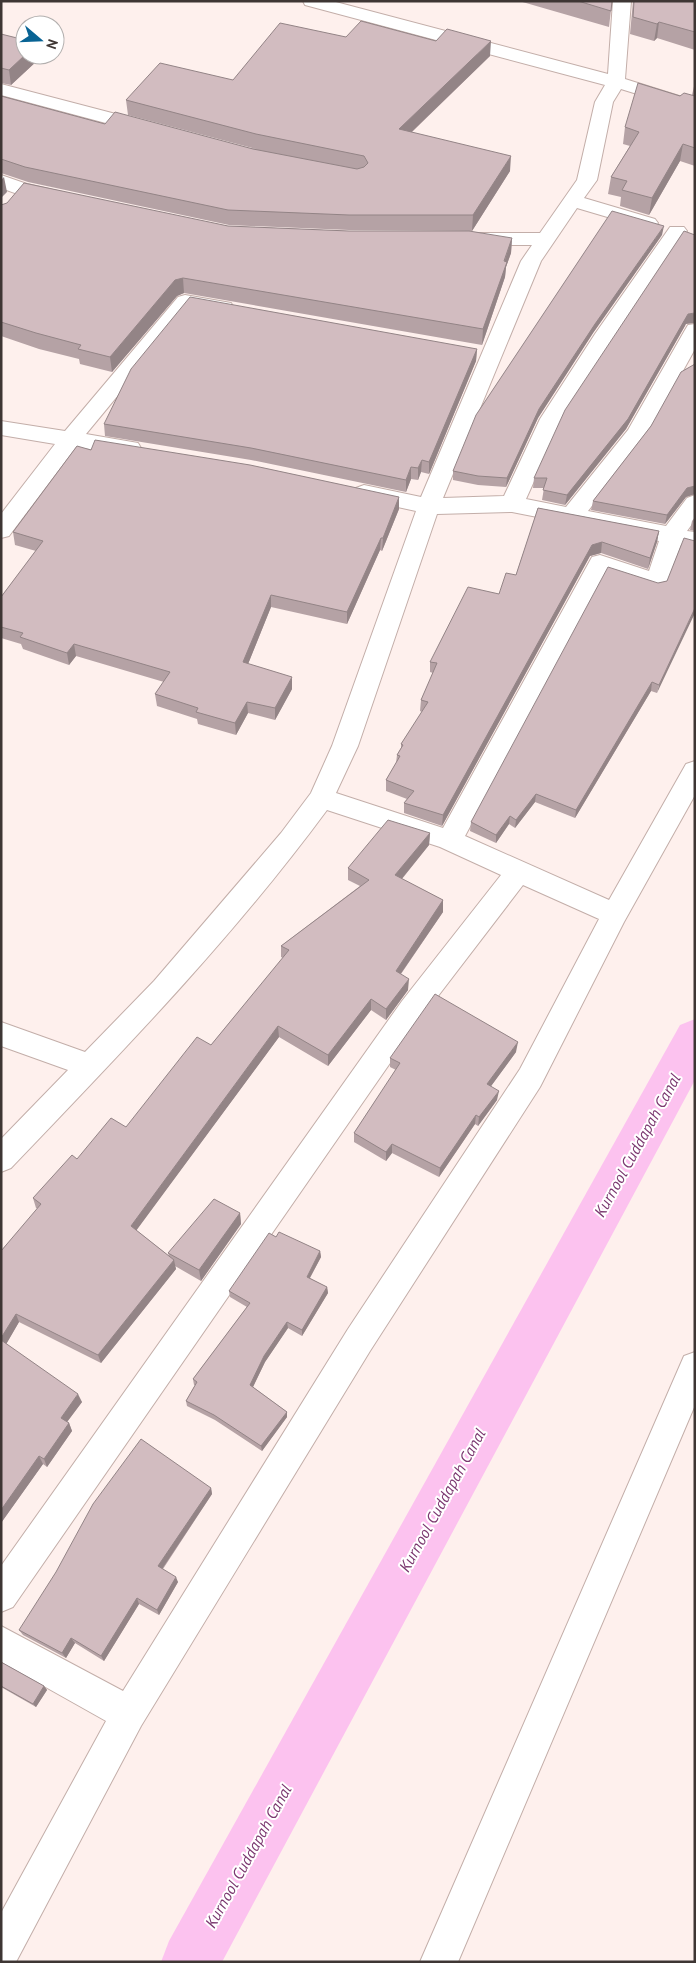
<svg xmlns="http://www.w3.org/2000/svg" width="696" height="1963" viewBox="0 0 696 1963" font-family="'PT Sans',sans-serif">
  <rect width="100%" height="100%" fill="#fef0ed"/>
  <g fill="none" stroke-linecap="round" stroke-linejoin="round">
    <path fill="#fcc2ef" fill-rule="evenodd" d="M695,1019V1080L222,1962H161L169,1941L680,1025Z"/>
    <g stroke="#c3aea9" stroke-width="2">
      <path id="minor" d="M303,1H332L608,74L613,1H631L625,79L695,101V112L621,89L613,102L597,180L584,198L655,219L658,223L655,227L648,229L577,208L541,261L443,498L504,496L540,419L595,334L670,227H684L687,231L611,342L562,419L526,499L566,507L628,430L685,330L688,325L695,324V349L648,434L588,511L666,526L687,498L695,495V520L687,531L695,532V548L681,545L665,588L657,590L606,573L465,836L609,900L686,764L695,761V795L624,922L540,1087L370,1351L141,1726L16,1962H1V1913L106,1721L1,1662V1626L123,1691L348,1329L520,1069L599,919L523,885L422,1017L13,1607L1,1612V1566L402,1001L501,875L440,847L327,810C232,939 121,1053 11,1168L1,1172V1139L68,1070L1,1046V1022L85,1052L154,981L281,833L311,793L332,746L416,511L356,498L353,493L356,488L364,485L421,497L521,261L532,245H474L467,243L464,239L467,235L474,233H540L577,180L595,102L605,85L305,5ZM512,512L659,541L649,571L600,555L592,557L443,828L336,793L358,746L437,514Z
        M1,84L154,124L156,128L154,132L147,134L1,95Z
        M1,175L27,184L62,192L65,196L62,200C44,205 18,194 1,188Z
        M185,295L231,303L234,308L231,313L224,314L190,308L86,434L138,443L141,448L138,453L130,455L76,447L9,536L1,538V514L55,444L1,435V421L65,431L178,297Z
        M695,1352V1405L458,1962H420L684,1356Z"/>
    </g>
    <use href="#minor" fill="#fff" fill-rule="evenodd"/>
  </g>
  <path fill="#b5a2a5" d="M519,1H612L609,27Z
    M633,1H695V50L657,38L654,41L630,34Z
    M1,34L25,55H39V59L11,85L1,83Z
    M346,37L490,56L412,132L510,171L472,231L349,230L229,225L28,182L1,173V96L105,124L256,149L128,115L126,100L233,80Z
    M695,82V166L680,161L649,215L620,206L621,197L608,194L611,177L630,146L623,144L625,127L680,96L692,95Z
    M1,205L228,226L512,238L511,253L506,267L505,277L482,345L184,293L177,296L112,372L80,364L79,359L39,349L1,336Z
    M662,235L593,333L538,418L506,487L478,485L453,480V471Z
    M686,324L626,429L565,505L542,500L544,488H533L534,478Z
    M477,349L476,361L429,474L421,472L418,480L411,479L406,492L251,460L105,436L104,424Z
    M695,364V494L686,497L665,524L591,510L593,501L651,426Z
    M91,450L399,497V509L382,551L380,550L347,624L271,607L248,664L292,689L275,720L248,713L236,735L198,724L197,719L157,706L155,694L164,682L76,656L69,665L23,649L21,644L1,638V597L36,551L15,545L13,532Z
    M538,508L659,531L657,542L648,569L601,553L590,556L442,826L404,813V803L407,799L386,791V780L396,763L397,755L401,748V744L422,712L420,711L421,700L433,673L430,672V662L499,594L516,575Z
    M695,517V531L690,530L692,521Z
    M695,541L657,693L651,691L575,818L535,802L515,828L509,824L496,843L470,831L471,822L658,583L667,581Z
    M430,833L429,845L402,879L443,900V912L401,974L408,990L386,1020L371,1010L328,1066L279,1037L136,1230L169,1256L168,1253L240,1213L241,1224L201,1281L175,1266L176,1269L101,1363L19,1322L6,1344L82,1402L67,1422L69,1423L72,1431L47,1467L43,1464L1,1523V1251L38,1209L36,1208L33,1198L77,1159L126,1127L211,1045L283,958L281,957V946L360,886L348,880V868Z
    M516,1052L491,1086L497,1100L478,1126L475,1124L439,1177L392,1153L386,1161L354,1142V1133L396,1070L390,1067V1058Z
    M276,1237L320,1251L321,1257L310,1278L327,1287L328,1293L302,1336L288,1328L265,1362L253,1387L287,1412V1417L262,1451L215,1420L187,1406L186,1401L195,1385H194L193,1379L247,1307L230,1297L229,1291Z
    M211,1488L212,1494L163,1569L178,1582L159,1615L139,1604L104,1661L75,1643L66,1658L23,1635L19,1630Z
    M1,1662L44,1686L47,1690L36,1707L1,1687Z"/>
  <path fill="#938486" d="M659,22L657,38L654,41L657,24Z
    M491,41L490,56L399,144V129Z
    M25,55H39V59L11,85L9,70Z
    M683,144L680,161L649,215L652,198Z
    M511,156L510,171L472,231L473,215Z
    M4,177L7,192L1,198V180Z
    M664,226L662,235L593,333L538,418L506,487L507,478L539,409L595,324Z
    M512,238L511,253L506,267L505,277L482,345L483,329Z
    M183,278L184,293L177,296L112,372L110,357L175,280Z
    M695,313V323L686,324L626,429L565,505L567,495L688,314Z
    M477,349L476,361L429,474V462Z
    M422,460L421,472L418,480V468Z
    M411,467V479L406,492V480Z
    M695,486V494L686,497L665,524L667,515L687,488Z
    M399,497V509L382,551L383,538Z
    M659,531L657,542L648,569L650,558Z
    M381,538L380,550L347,624V612Z
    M602,542L601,553L590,556L442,826L443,815L592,545Z
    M271,595V607L244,674L243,662Z
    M695,608V613L657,693L659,685Z
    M74,644L76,656L69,665L67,653Z
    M292,677V689L275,720V708Z
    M652,682L651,691L575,818L576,810Z
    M247,702L248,713L236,735L235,723Z
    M536,794L535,802L515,828L516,820Z
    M510,816L509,824L496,843V835Z
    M430,833L429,845L395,887V875Z
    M443,900V912L395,982L396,971Z
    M409,979L408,990L386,1020V1009Z
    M371,999V1010L328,1066V1055Z
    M278,1026L279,1037L133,1235L131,1226Z
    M518,1042L516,1052L486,1093L487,1084Z
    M499,1091L497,1100L478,1126L479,1117Z
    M476,1115L475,1124L439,1177L440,1168Z
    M392,1144V1153L386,1161V1152Z
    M240,1213L241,1224L201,1281L199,1270Z
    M320,1251L321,1257L307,1283V1277Z
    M174,1260L176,1269L101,1363L98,1355Z
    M327,1287L328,1293L302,1336V1330Z
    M16,1314L19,1322L4,1348L1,1342V1338Z
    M287,1322L288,1328L265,1362L251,1391L250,1385L264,1356Z
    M78,1394L82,1402L64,1426L61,1418Z
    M287,1412V1417L262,1451L261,1446Z
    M69,1423L72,1431L47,1467L44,1459Z
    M39,1456L43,1464L1,1523V1510Z
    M211,1488L212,1494L160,1572L158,1566Z
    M176,1577L178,1582L159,1615L157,1610Z
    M137,1598L139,1604L104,1661L101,1656Z
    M71,1638L75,1643L66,1658L62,1653Z
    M44,1686L47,1690L36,1707L33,1704Z"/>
  <path fill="#d2bcc0" stroke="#938486" d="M578,1H612L611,11Z
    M634,1H695V32L659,22L657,24L633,17Z
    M361,21L436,41L447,29L491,41L399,129L511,156L473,215H349L228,210L25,167L1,159V96L105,124L115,112L253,149L357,169L364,167L368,163L364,156L256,134L126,100L160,63L233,80L280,23L346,37Z
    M1,34L25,40V55L9,70L1,68Z
    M638,83L680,96L684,93L695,96V148L683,144L652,198L622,190L627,181L611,177L639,132L625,127Z
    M24,183L228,226L349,231H469L512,238L504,261L507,262L483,329L183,278L175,280L110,357L78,349L81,345L36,333L1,322V205L7,203Z
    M612,211L664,226L595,324L539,409L507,478L478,476L453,471L476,415Z
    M684,231L695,235V313L688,314L628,419L567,495L543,490L547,478H534L565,410Z
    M190,297L477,349L429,462L422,460L418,468L411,467L406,480L251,448L104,424L131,369Z
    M695,364V486L687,488L667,515L593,501L651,426L681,372Z
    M95,440L250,465L399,497L383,538H381L347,612L271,595L243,662L292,677L275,708L247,702L235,723L196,712L198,708L155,694L170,672L74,644L67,653L20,637L23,633L1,627V597L43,541L13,532L77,446L91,450Z
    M538,508L659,531L650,558L602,542L592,545L443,815L404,803L414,791L386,780L400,756L397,755L403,745L401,744L428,702L421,700L437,663L430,662L468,587L499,594L506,573L516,575Z
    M684,538L695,541V608L659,685L652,682L576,810L536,794L516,820L510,816L496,835L471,822L608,567L658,583L667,581Z
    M388,820L430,833L395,875L443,900L396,971L409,979L386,1009L371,999L328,1055L278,1026L131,1226L174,1260L98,1355L16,1314L1,1338V1251L41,1204L33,1198L72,1155L77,1159L111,1118L126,1127L197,1037L211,1045L289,950L281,946L369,880L348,868Z
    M435,994L518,1042L487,1084L499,1091L479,1117L476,1115L440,1168L392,1144L386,1152L354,1133L400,1063L390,1058Z
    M214,1199L240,1213L199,1270L168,1253Z
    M279,1232L320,1251L307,1277L327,1287L302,1330L287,1322L264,1356L250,1385L287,1412L261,1446L214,1415L186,1401L197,1382L193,1379L250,1303L229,1291L269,1233L276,1237Z
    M1,1340L78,1394L61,1418L69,1423L44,1459L39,1456L1,1510Z
    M141,1439L211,1488L158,1566L176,1577L157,1610L137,1598L101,1656L71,1638L62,1653L19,1630L56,1572L93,1504Z
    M1,1662L44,1686L33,1704L1,1686Z"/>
  <g text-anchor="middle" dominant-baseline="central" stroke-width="4" stroke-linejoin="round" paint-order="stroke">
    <g font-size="16" font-style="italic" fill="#7b3870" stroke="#fff">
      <text transform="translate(637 1145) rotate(-61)">Kurnool Cuddapah Canal</text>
      <text transform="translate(442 1500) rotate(-61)">Kurnool Cuddapah Canal</text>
      <text transform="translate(248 1856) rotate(-61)">Kurnool Cuddapah Canal</text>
    </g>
  </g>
  <rect width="696" height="1963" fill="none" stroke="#3e3634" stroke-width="5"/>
  <g transform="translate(40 40) rotate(109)"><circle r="24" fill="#ffffff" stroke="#b2afae"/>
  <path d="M0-4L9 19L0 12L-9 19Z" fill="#086394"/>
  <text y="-8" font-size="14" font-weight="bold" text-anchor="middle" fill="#3e3634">N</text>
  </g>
</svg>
